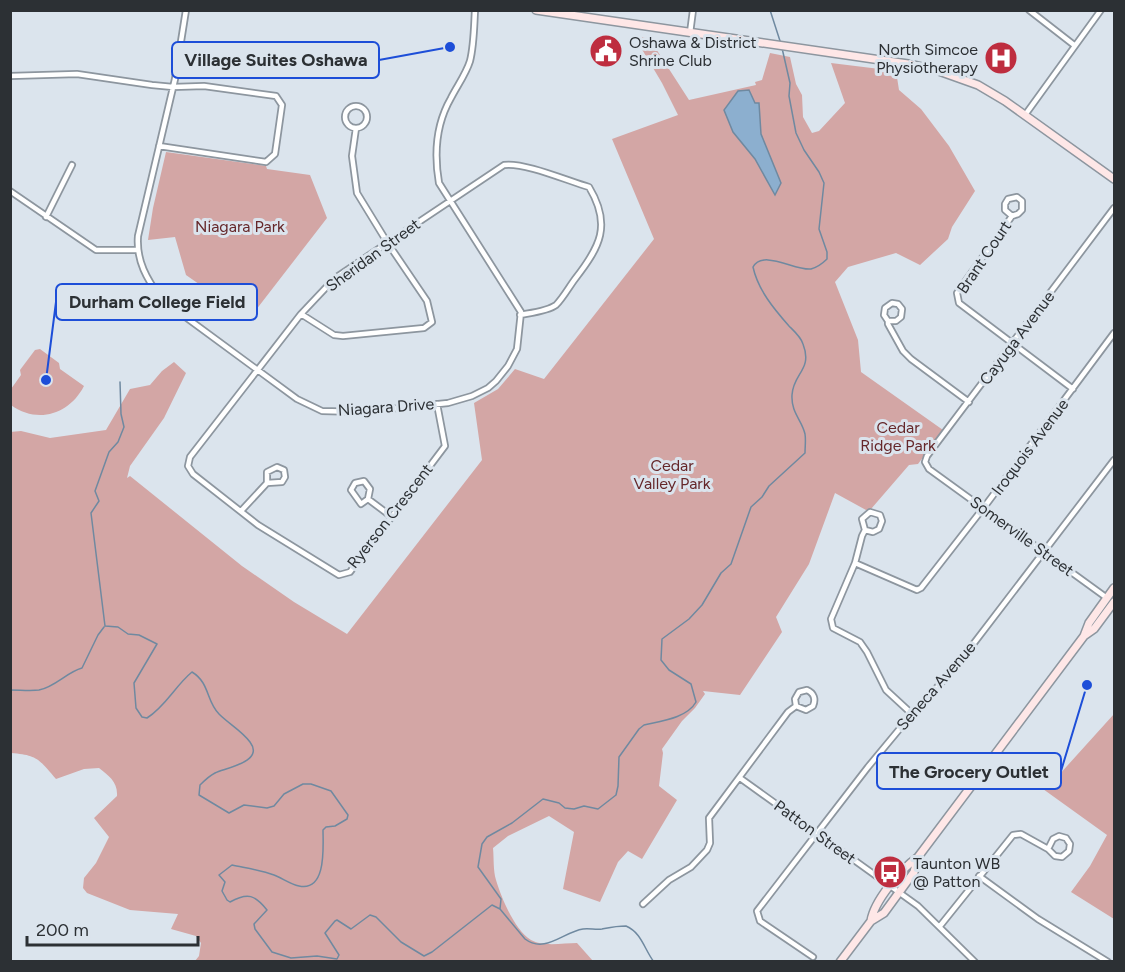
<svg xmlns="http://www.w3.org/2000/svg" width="1125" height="972" viewBox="0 0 1125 972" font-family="Figtree,sans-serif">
  <rect width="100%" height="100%" fill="#dbe4ed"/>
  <path fill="#d3a6a5" d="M634,36L649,38L689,100L756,85L755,82L762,80L770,53L790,57L796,84L802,95L803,117L812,133L819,131L845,103L831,63L896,71L899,90L921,109L949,146L975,191L952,227L948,239L920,265L896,253L848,267L835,282L858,340L861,372L943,430L918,464L909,465L871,509L866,510L835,493L809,564L776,617L782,632L740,695L703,691L705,694L695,708L682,721L662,749L663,753L659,786L677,800L642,859L628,851L618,862L600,902L563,889L574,832L549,816L508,836L493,848C494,858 493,870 496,880C501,897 515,931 531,940C543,947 563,943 577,943L593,961H195L199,956L201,943L196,936L171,929L178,914L130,910L87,893L83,888L84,878L96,863L109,837L94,818L117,796C118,782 109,776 99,768L84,769L56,779C39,759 37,755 11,753L10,432L21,431L50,438L106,430L130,389L150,385L162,371L174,362L186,373L164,418L130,466L127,478L130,476L242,566L294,602L347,634L482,460L474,403L498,389L515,369L544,379L654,239L612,139L678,115L662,83Z
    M166,152L266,166L267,169L310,175L327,218L249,319L186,275L175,237L148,240L153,208Z
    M40,349L59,363L60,369L84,386C69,415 37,424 11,405V389L21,375L20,370L35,350Z
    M1114,714V919L1071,892L1090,866L1107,835L1043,789L1058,776Z"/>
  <path fill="#8cafcf" stroke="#6f89a0" stroke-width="1.5" d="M749,90L755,103H759L761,134L781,183L775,195L755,159L733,132L724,110L738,91Z"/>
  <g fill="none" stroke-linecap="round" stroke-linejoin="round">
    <path stroke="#6f89a0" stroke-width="1.5" d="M770,10L781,44
      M105,626L118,627L128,634L139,635L157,644L134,683L136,708L142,717L147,718C166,706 175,686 192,672C210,683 206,701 219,714C229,724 242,731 250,742C265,762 225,768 215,773C209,776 204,781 200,785L199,795L229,813L244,805L267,808L274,806L284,794L303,784H311L331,791L348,815L347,819L335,826L326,827L323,830C323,846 327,892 299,886C290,884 282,878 274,875C261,870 246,868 232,865L219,875L225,882L222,891L227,900L230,902C248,892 255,895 267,910L254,924L255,929L272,952L291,958L317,956L337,959L339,955L325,933L335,921L337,920L351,929L370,915L376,917L401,942L424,956L432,952L492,905L500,909L525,939C545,954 563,932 583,929C589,928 596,930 602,929C612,927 616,926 626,926C642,933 644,949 654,962
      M105,626L91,513L99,501L95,491L109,452L118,442L124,427L121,414L120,382
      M10,690C20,690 31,691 39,690C55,687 67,672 82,668L98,635L104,627
      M500,909L501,899L478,867L482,844L487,837L512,823L543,799L559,803L565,808L574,809L584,806L598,809L616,795L618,786L619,757L639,729L644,725C661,721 687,718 696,702L691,684L669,670L661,660L662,639L689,619L702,605L721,573L731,564L751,507L762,497L769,486L805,453C805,447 806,440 805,434C802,420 791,413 792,395C793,373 813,370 803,344C801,337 794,331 789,326C774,309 758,290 753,267C763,249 795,271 811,269C818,267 822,264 827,259V252L819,229L824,183L819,172L804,150L796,133L789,96L790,83L782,48"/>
    <g stroke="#8d969f" stroke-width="8">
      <path id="street" d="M186,10L175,79L138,236C136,261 147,279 161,299L297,399L322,411L360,412L448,403L472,396L488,388L496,381L508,366L517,349L521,312L439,183C434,154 436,124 451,98C457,86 466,74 470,61C474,45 474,27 475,10
        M1029,10L1074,45
        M690,33L693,10
        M10,76L77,74L152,85L173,87L204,86L276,96L282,105L275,154L266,162L159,146
        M345 117a11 11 0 1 1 22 0a11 11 0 1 1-22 0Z
        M1025,115L1101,10
        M10,191L96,250H137
        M1012,216L1005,210V204L1008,199L1017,197L1022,201V210L1018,214L1012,216L957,293L959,303L1073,389
        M46,217L72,165
        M301,314L334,335L343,336L424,328L432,322L427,301L387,242L357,193L352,156L356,128
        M888,321L884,315L885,308L892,303L898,304L902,309L901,317L896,321H888V324L903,351L911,359L969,402
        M437,404L445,446L350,572L339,575L258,525L193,474L188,466L190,457L301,314L335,278L504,165C524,162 568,181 589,187C612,225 600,247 575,279C569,287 563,298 556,305C548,311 530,313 520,315
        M368,499L370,489L364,481L355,483L351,490L361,504L368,499L392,517
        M241,511L267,483V472L277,467L284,470L285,477L282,482L267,483
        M865,530L873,532L879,529L882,521L880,515L870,512L862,519L865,530L862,536L855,563L831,619L833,628L860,642L867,652L886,690L912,714
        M855,563L917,590L921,588L988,502L1114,333
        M1107,598L929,469L925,462L927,456L1114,208
        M740,778L918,906L975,962
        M979,876L1038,919L1108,962
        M643,904L669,880L691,867L707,850L710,843L709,818L788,712L796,706L806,710L813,706C816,699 814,693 807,690L799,692L795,699L796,706
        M940,926L1013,835L1021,834L1048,849L1053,839L1059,836L1066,838L1070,844L1069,851L1062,857L1055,856L1048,849
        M813,957L760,921L757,911L868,767L902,726L958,664L1114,460"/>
    </g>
    <g stroke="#8d969f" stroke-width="10">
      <path id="secondary" d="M536,10L908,64L936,70L978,85L1005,101L1114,179
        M1084,636L1094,629L1114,602
        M871,921C874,901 901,869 918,857L1084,636L1089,623L1114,588
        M840,962L871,921L884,913L914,872L918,857"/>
    </g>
    <use href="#street" stroke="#fff" stroke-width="4.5"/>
    <use href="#secondary" stroke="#fee7e7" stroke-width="7"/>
  </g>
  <defs>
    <g id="civic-disc" transform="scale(1.725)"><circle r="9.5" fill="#be2d3f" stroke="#dbe4ed"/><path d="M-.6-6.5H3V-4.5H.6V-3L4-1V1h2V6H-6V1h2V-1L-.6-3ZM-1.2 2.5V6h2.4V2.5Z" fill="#fff"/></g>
    <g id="hospital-disc" transform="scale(1.725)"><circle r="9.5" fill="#be2d3f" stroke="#dbe4ed"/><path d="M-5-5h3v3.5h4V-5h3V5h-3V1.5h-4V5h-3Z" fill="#fff"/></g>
    <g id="bus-disc" transform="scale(1.725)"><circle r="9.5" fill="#be2d3f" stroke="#dbe4ed"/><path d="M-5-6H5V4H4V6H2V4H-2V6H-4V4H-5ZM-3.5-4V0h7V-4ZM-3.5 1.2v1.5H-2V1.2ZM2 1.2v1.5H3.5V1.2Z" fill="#fff"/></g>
  </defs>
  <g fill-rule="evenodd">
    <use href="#civic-disc" x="606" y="51"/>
    <use href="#hospital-disc" x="1001" y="58"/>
    <use href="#bus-disc" x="890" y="872"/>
  </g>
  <g text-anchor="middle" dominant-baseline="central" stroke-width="6" stroke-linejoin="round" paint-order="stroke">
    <g font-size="16" fill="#2c3034" stroke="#dbe4ed" text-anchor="start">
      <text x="629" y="42">Oshawa &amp; District<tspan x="629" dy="18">Shrine Club</tspan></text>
      <text x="978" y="49" text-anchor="end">North Simcoe<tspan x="978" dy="18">Physiotherapy</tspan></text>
      <text x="913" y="863">Taunton WB<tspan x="913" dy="18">@ Patton</tspan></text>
    </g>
    <g font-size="16" fill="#65272a" stroke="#dbe4ed">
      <text x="240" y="226">Niagara Park</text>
      <text x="898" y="427">Cedar<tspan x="898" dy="18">Ridge Park</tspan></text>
      <text x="672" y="465">Cedar<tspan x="672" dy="18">Valley Park</tspan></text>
    </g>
    <g font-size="16" fill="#2c3034" stroke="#dbe4ed">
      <text transform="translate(373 255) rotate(-36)">Sheridan Street</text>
      <text transform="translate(984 257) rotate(-56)">Brant Court</text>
      <text transform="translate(1017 338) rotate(-53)">Cayuga Avenue</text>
      <text transform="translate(386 407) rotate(-4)">Niagara Drive</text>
      <text transform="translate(1030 447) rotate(-53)">Iroquois Avenue</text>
      <text transform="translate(390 516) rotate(-52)">Ryerson Crescent</text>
      <text transform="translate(1022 536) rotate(36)">Somerville Street</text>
      <text transform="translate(936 686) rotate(-49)">Seneca Avenue</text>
      <text transform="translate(815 832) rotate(36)">Patton Street</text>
    </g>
  </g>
  <path fill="none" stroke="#1d4ed8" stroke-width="2" d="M450 47L379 60M46 380L56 302M1087 685L1061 771"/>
  <g fill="#1d4ed8" stroke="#dbe4ed" stroke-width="2">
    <circle cx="450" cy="47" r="6"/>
    <circle cx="46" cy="380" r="6"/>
    <circle cx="1087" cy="685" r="6"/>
  </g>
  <g fill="#dbe4ed" stroke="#1d4ed8" stroke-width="2">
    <rect x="172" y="42" width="207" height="36" rx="6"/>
    <rect x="56" y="284" width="201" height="36" rx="6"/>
    <rect x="877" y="753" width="184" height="36" rx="6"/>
  </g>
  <g font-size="18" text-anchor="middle" font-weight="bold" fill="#2c3034">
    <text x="276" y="66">Village Suites Oshawa</text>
    <text x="157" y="308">Durham College Field</text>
    <text x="969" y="778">The Grocery Outlet</text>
  </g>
  <rect width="1125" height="972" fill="none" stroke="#2c3034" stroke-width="24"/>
  <path d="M27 936v9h171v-9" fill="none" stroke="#2c3034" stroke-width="3"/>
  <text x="36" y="936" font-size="18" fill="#2c3034" stroke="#dbe4ed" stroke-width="4.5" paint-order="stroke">200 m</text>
</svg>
